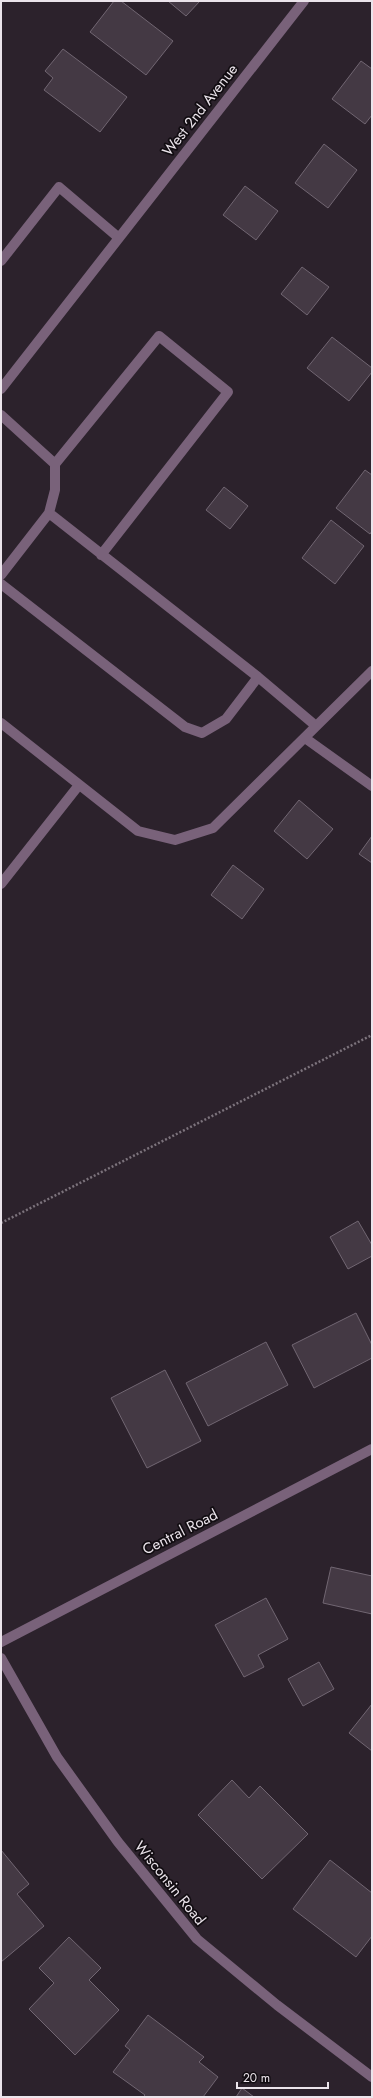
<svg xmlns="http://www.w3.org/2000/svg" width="373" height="2098" viewBox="0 0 373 2098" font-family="Jost,sans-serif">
  <rect width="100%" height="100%" fill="#2c222c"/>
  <path fill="#443944" stroke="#716672" d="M114,1H121L173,41L146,75L90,32Z
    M168,1H200L186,16Z
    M63,49L127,97L100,132L44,90L53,78L45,71Z
    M361,61L372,69V115L365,124L332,99Z
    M324,144L357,170L328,208L295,183Z
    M245,186L278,211L256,240L223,215Z
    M302,267L329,287L307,315L281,294Z
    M332,337L372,368V372L349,401L307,368Z
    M365,470L372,475V531L370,534L336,508Z
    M224,487L248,506L230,529L206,510Z
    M331,520L364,546L335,584L302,558Z
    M299,800L333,829L307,859L274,831Z
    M372,836V863L359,854Z
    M233,865L264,889L242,919L211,895Z
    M358,1221L372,1245V1256L348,1269L330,1237Z
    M356,1313L372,1345V1358L314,1388L292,1345Z
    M266,1342L288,1385L208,1426L186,1383Z
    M165,1370L201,1441L147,1468L111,1398Z
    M331,1567L372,1576V1614L323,1603Z
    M266,1598L288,1639L258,1655L264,1667L244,1677L215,1625Z
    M319,1662L334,1689L303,1706L288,1679Z
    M372,1704V1751L349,1733Z
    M232,1780L249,1798L260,1786L308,1834L262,1879L198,1815Z
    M1,1850L29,1884L17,1894L44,1926L1,1962Z
    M330,1860L372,1893V1936L356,1957L293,1909Z
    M69,1937L101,1968L89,1980L119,2010L75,2055L29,2009L54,1983L39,1968Z
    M148,2015L204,2057L199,2062L218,2077L203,2097H143L145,2095L113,2072L130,2050L125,2046Z
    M242,2088L254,2097H236Z"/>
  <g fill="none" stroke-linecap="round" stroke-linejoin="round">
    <path stroke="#7c737c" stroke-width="2.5" stroke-dasharray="2 2" stroke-linecap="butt" d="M1,1223L372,1035"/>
    <path stroke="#79627a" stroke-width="10" d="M1,261L59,187L119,238
      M1,389L304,1
      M1,415L55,464V490L49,513L258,677L316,726
      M55,464L159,336L228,392L101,555
      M1,575L49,513
      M1,584L185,727L202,733L226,719L258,677
      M1,723L138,831L175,840L213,828L372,671
      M305,738L372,786
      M1,884L79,785
      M1,1642L372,1449
      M1,1658L57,1757L118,1842L197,1939L277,2005L372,2077"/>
  </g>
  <g text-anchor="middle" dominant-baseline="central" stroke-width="3.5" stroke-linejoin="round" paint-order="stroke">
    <g font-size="15" fill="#ebe4eb" stroke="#120d12">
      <text transform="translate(200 110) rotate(-52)">West 2nd Avenue</text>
      <text transform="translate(180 1532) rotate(-27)">Central Road</text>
      <text transform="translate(170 1883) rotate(51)">Wisconsin Road</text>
    </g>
  </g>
  <rect width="373" height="2098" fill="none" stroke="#ebe4eb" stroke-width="4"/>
  <path d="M237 2082v6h91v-6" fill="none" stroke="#ebe4eb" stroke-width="2"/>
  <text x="243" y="2082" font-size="12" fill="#ebe4eb" stroke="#120d12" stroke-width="3" paint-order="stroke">20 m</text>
</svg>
